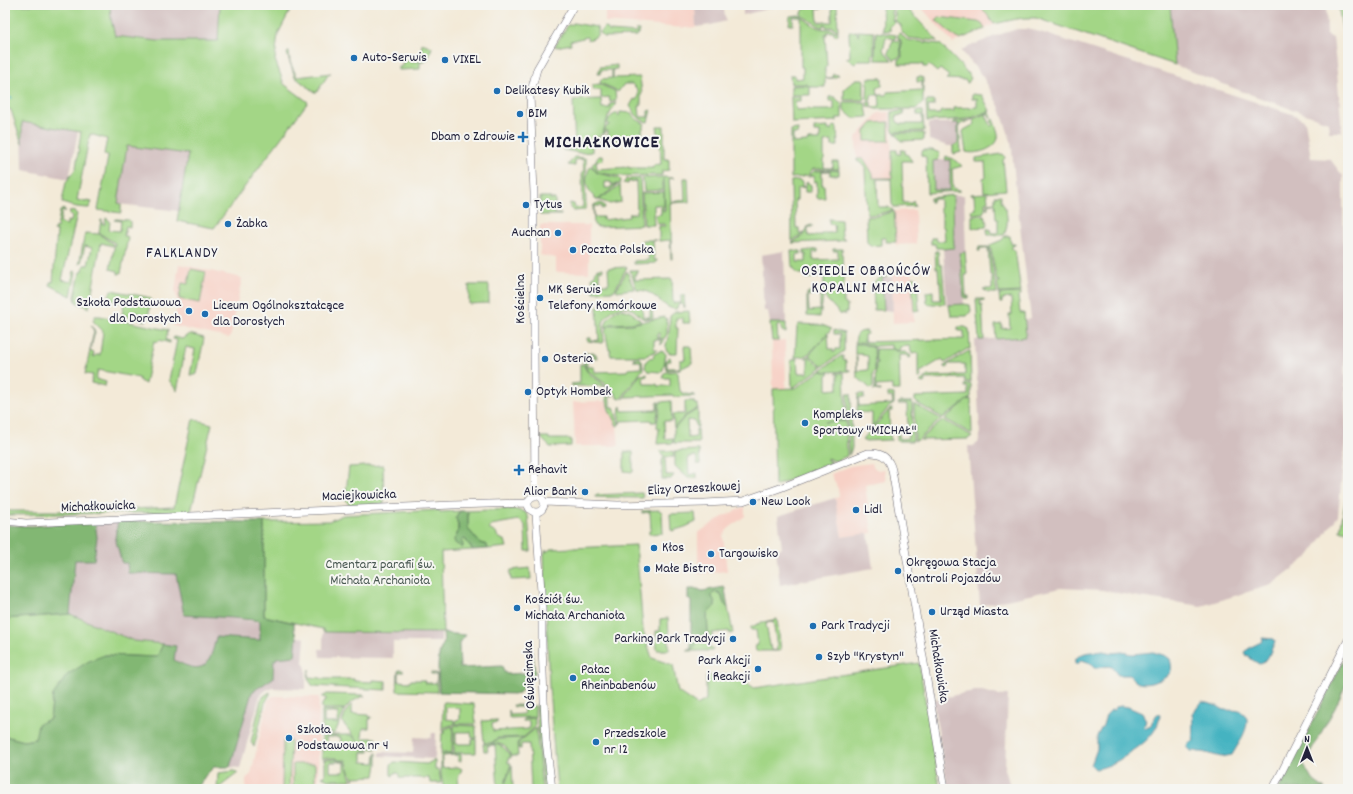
<svg xmlns="http://www.w3.org/2000/svg" width="1353" height="794" viewBox="0 0 1353 794" font-family="Dekko,sans-serif">
  <rect width="100%" height="100%" fill="#f6f6f2"/>
  <filter id="ink" filterUnits="userSpaceOnUse"><feTurbulence type="fractalNoise" baseFrequency=".025" numOctaves="2"/><feDisplacementMap in="SourceGraphic" scale="8" xChannelSelector="R" yChannelSelector="G"/><feConvolveMatrix kernelMatrix="1 2 1 2 8 2 1 2 1" color-interpolation-filters="sRGB"/></filter>
  <filter id="wash" filterUnits="userSpaceOnUse"><feTurbulence type="fractalNoise" baseFrequency=".012" numOctaves="4" result="noise"/><feDisplacementMap in="SourceGraphic" scale="16" xChannelSelector="R" yChannelSelector="G"/><feGaussianBlur stdDeviation="0.9" result="paint"/><feColorMatrix in="noise" values="0 0 0 0 0 0 0 0 0 0 0 0 0 0 0 0 0 1.4 0 .05"/><feComposite in="paint" operator="in"/></filter>
  <g filter="url(#wash)">
    <rect width="100%" height="100%" fill="#f3ead8"/>
    <path fill="#f7d1c6" d="M605,5H695L696,27L686,28L605,22Z
      M919,5H987L994,11L995,24L953,43Z
      M890,112L893,178H873L864,159H857L856,138L878,113Z
      M915,210L916,244L896,245L894,211Z
      M540,225H589V273L556,272V258L540,255Z
      M179,264L242,278L231,335L229,338L173,326L178,304L175,291Z
      M892,268H912L914,322L893,323Z
      M785,340L786,388L773,389L772,341Z
      M606,401L608,410L617,426L619,446H575L573,402Z
      M872,463L873,467L878,470L884,469L886,481L865,485L872,533L842,537L835,498L839,497L838,489L831,474L850,466Z
      M745,506V516L728,529L723,536L727,571L698,574V533L719,519Z
      M273,696L319,697L318,789H246V779L251,774L268,701Z"/>
    <path fill="#d2bfbf" d="M110,5H220L218,41H158L115,36L111,19Z
      M695,5H723L726,21L711,25L696,27Z
      M743,5H783L743,15Z
      M1170,5H1326L1327,35L1333,38L1337,73L1342,132H1329L1328,122L1241,91L1175,65Z
      M1017,29H1027L1040,32L1295,115L1305,121L1311,158L1330,159L1343,176L1344,347L1346,431L1338,516L1308,557L1271,585L1201,606L1139,597L1102,590L1060,588L980,606L968,446H973L978,443L980,436L975,340L1026,337L1024,320L1031,319L1017,200L1011,141L999,106L983,77L961,50L998,35Z
      M22,122L78,131L69,179L23,170Z
      M929,123H958V144L953,146H948L929,140Z
      M127,146L188,154L179,211L118,204Z
      M933,160H950V190H934Z
      M953,195H964L966,252L960,253L964,305H947L943,249L954,248Z
      M784,251L786,323H770L768,311H764L761,255Z
      M892,277L893,311L884,310L882,278Z
      M835,498L842,537L868,533L873,568L780,585L776,550L782,548L778,516Z
      M95,521H118L127,563L176,574L208,617H225L260,622V641L226,637L213,652L209,661L204,666L198,668L190,667L174,660L176,646L134,641L70,614L75,560Z
      M323,632L441,633V642H393V658L320,657L319,649H323Z
      M297,637L305,638L303,662L306,668V689L268,688L260,696L240,768L230,767L252,692L273,678L274,660L276,658L295,656Z
      M978,690L998,695H1008L1005,769L1011,789H948L933,700Z
      M432,733H436L435,759L380,756V752L413,753L414,737L431,738Z"/>
    <path fill="#a3d686" stroke="#627c60" fill-rule="evenodd" d="M5,5H110L111,19L115,36L158,41H218L220,5H293L278,34L275,60L284,84L308,102L214,228L177,221L188,154L127,146L118,203L121,204V213L98,210L108,157V155L104,154L107,139L90,134L77,200L86,202L87,201L92,202L89,208C81,208 67,206 62,202L66,182L76,168L81,132L22,122V144L11,110L5,108Z
      M813,5H824V7L817,9L818,22H832V5H837L838,31L833,27H826V25H823V27H821L801,15L804,9L808,8L807,6Z
      M882,5H888L889,7L892,8V12H891V14H893V18L892,20H893L894,23L890,26V31H883Z
      M899,5H904L938,41L908,38L901,31V25L896,22L894,7L899,9L900,7Z
      M979,5H1170L1175,65L1036,18C1018,17 1010,21 994,24L982,8L979,7Z
      M1338,5H1348V62Z
      M799,15C805,19 812,25 819,28C827,30 829,27 838,32V35H834V32H827V35H825L827,66L825,67V78H833V74L839,75L834,78H825V87H811L806,84H791L790,75H795V79L803,78V67H801V17H793V25H789L790,16Z
      M939,17L978,22L982,24L985,29L960,39L956,38L936,20Z
      M573,23L597,27C601,35 595,38 588,40L587,37L570,41L571,44L556,47L555,46L568,25H572Z
      M604,27H606L609,31L638,33L635,30H640L639,34L636,36L604,37L601,35L600,32Z
      M857,31V34L859,35L858,31L874,32V54H872L873,60H858L855,64L846,58L850,57L849,32Z
      M876,32L896,35L895,39L886,37L883,50L892,60H875Z
      M900,33L907,40L940,44L965,70L971,78L968,83H967L966,80L946,79L949,76L940,69L937,72L929,65L927,67H923V64H899V59L902,57L901,40L898,39V34Z
      M893,40L900,41L901,56L894,60L888,53Z
      M422,43L432,47L428,59H425V62H420V69L399,70V67L402,66L403,61L411,60V62H414L415,61H420Z
      M289,51L290,62L297,77L331,73L328,75L317,92H314L295,77L288,57L287,53Z
      M617,65V69H613V78L640,77L642,94H641V106H639L640,117H648V111L651,110L648,122C638,121 635,113 630,106L634,99L636,100L638,97V90L632,84H624L618,92L614,89L600,83L601,79L612,78V70H601L600,74H598L600,67Z
      M917,77H922L923,78V103L916,109H876L868,106L867,102H871V107L880,106L879,95H871V100H869L867,98L868,78H882V86L877,87L878,95H887V92L922,90V82H917Z
      M856,79H863L864,80V99L863,100H844V89Z
      M599,84L615,91L616,101L610,102L609,97L601,98V90H593V85Z
      M806,85L810,88V95H791V86Z
      M972,94L982,95L990,111L968,119L927,121L926,101H934V106H928L929,114H941V111H954V108L977,107V99H972Z
      M791,97H801V101H795L796,110L809,109V110H834V101H829V97H835L842,105V118H837V121L792,123Z
      M601,99L602,108H610V104L616,103L608,117L603,132L597,138L594,139L592,142V152L580,153L563,150L562,145H567V149L575,148L573,100Z
      M844,102H865L868,117L853,118L844,110Z
      M904,111V115L896,116L897,122L900,123V124H922V115H917V111H923L924,131L894,132L892,128V112Z
      M620,112L632,113L636,119L645,124L642,130L643,144L639,142L638,139L597,140L601,136H608V131H605V134H602L607,126L609,125V124H607C609,117 611,116 617,113L618,116H619Z
      M990,112L992,118H990L989,114L986,115L991,126L993,125L991,121L993,119C995,125 999,132 998,138C996,149 976,155 966,152L963,132L964,130L975,124L973,119L959,125L961,152L954,154L953,152V146L958,143V123H953L954,121H968Z
      M889,122V141H865V131L872,123Z
      M657,126H664V159H669V170L662,171V175L618,176L597,172L592,165L599,156H602L603,160L596,161L597,169L629,167V168H653L654,165L661,164L660,139H659Z
      M836,126L837,128L838,146H832V141L824,142V168H833V162H838L839,169H813L807,176H804L803,175V177L791,178V130L798,129V134H793V143L807,142L808,140H820V132H814V128L828,127V130H832V127Z
      M895,133H924V140L901,141Z
      M892,150H897V154H901V150H905V154H907L912,161L911,163L910,161H902L903,203H912L913,200L915,206L894,207L892,204L891,179H877L878,207H888L893,210L878,214L867,215L865,168L864,165L857,161V159H864L873,174V178H892Z
      M923,150H932L940,153L938,160L933,161L934,190H941V192L927,193L926,157L922,156V152Z
      M1002,154L1004,155L1005,158L1003,160L1006,190L984,192L983,178L986,177L985,162H976V158Z
      M946,156L957,161L962,166L952,169L953,188L960,190V191L942,192V190H950V160H945Z
      M574,157L584,158L586,159V171L585,174L586,207L584,210L574,211L570,208V203L574,204L575,208L583,207L582,172L584,171L583,159L575,160V166L568,165Z
      M591,166L597,173L619,178L621,180L620,184H611V182H605V188H611V186L617,185L598,200C586,193 583,177 591,166Z
      M839,170V175H830V171H822V185H824L825,198H817V181L814,182V176L808,177L814,171Z
      M662,177L674,178L669,179L671,202L685,200L684,178H688L689,202L670,203L672,259H671L670,240L659,241V226H666L665,224H657L655,215L661,214V205H654V214H653L654,225H644L642,193L664,192V206H663V211H665L664,181L663,179V190L644,191L643,180L642,178Z
      M640,178L642,225L598,227L594,225L593,206C595,203 601,202 604,205L605,208L602,209V206H594V217H603V220L629,217V214L637,213L636,181L628,182V184L623,183L627,179Z
      M791,181L798,180L802,182V187L806,186V183L807,182L811,185V192H805V187L797,188V200H795L796,228H799V233H804L792,241Z
      M620,185L621,202L610,204L599,200Z
      M987,193L988,201L985,202V209L983,213L972,214L971,210L975,209L974,195H970V194Z
      M953,195L954,248L943,249L942,248H936L935,244H931V238H936L937,241H945L944,227L942,226V213L940,212V199H932V202H930V198Z
      M1001,195C1000,202 1003,202 1005,208C1008,216 1008,227 1004,235H988L987,229H990L991,233H998V219H996L995,203H988V208L987,209V203L995,202V196Z
      M540,197H550V199H555V214H561V215H540Z
      M63,209L66,211H62L60,223L67,225V221L71,222L72,216L69,215L70,211L75,212L77,214L62,280L71,282L74,271L76,272L71,296L50,285V282H53L57,231L54,230L55,227L57,228L60,211Z
      M894,211L896,242H886V238H881V245L870,246L867,242L866,217L878,216Z
      M984,215L987,223L986,227L972,228V216Z
      M106,218L110,221L109,230L120,231L121,221L114,220L116,219L129,220L130,222V227L126,226L124,236H127L128,238L121,273L119,274H118V271L110,269L115,243L99,233L101,220H102V224H105Z
      M829,219L841,220L842,238L845,239L840,241L792,243L805,234L808,226L812,225V227H808V236L822,235V233H835L834,224H829Z
      M85,233L99,234L113,244V246L101,243L89,308L76,302L75,297L80,272L83,271L84,265H88L92,248L85,246L81,263L79,265Z
      M1005,236H1010L1011,244H1015V245L1012,246V249L1015,250L1021,292L999,293L997,282H1000V281H997L990,245L1002,240Z
      M642,240H657L653,241L654,260H657L656,263L634,264V261L649,260L648,251H643Z
      M979,247H989L997,293H988L983,289H992V276L990,275L988,248H980V251H978Z
      M818,249V252H813V260L838,259V251H833V249H842L844,303L847,305V312H845V315L844,314L842,313L841,315L820,292H813L824,291V276H813V278H806V274H798L792,266L791,251H801V254H797V262H806V254H804V251Z
      M935,251H938L939,265H942L945,304H928L927,303L926,292L933,291V300H941L940,282H939L938,268H936Z
      M965,252L967,275H965L966,296H969V298H964L960,253Z
      M627,267L614,291L594,292L592,277L595,275L596,270L603,268V270L599,271L600,284H608L609,283L608,268Z
      M191,269L206,272L200,303L179,299L182,283L188,284Z
      M630,270H638V273H635V280L672,279L673,303H681V295H684L685,308L682,304H679L676,309C663,310 655,289 637,290Z
      M627,271L634,289L617,291L616,290Z
      M885,274L887,277L882,278L884,310H874L873,283Z
      M913,277L917,279L919,310L914,311L912,280Z
      M469,285H489V303L469,304Z
      M111,290L147,297L151,299L148,319L145,321L138,319L139,313L136,312L134,318L122,315L124,303L108,299Z
      M807,293H812V295H808L809,311L820,310V295L823,298L820,317L807,316Z
      M1021,293V295L1018,296L1020,313H1024L1026,337L996,339L995,325L1002,324V329L1010,328L1009,314H1012L1011,298L1002,299V303H1000L999,294Z
      M976,299H984L985,300L980,301V305H982L984,340H979Z
      M642,303L643,317H650V310H652L653,318L644,319C639,317 637,312 632,309C621,303 607,311 603,323C602,329 604,336 604,342L602,343L588,341L587,340V338H591V341L599,340L597,307H607V305Z
      M964,304L970,305L971,311L967,316H951L949,305Z
      M620,309L630,311L641,321L632,323L611,324L605,328C606,319 611,313 620,309Z
      M689,311L690,323H683V318H676V328H678L677,353H670L666,350V345L669,333L670,316L675,312Z
      M95,316H100L168,330L166,340L170,341V343L159,340L158,342L154,341L145,384L140,381L139,378L98,370L96,379L106,382L105,386L91,383L93,375L85,374L94,331L91,326L94,329L95,332L90,351L94,353L93,357H94L96,355H100L103,331L93,321Z
      M664,317L667,319V334L664,339L660,338L659,333L657,334V338L664,341L661,345L660,340H654V349L657,350L646,356H611L610,352L611,350H609L605,330L610,325L632,324Z
      M770,323H786V333L782,331L780,325L777,326L778,341H772Z
      M799,324L822,325L832,329C824,335 812,354 804,356C802,357 797,357 795,357L797,327Z
      M958,327H965L969,329L970,349H967L945,363L942,359L919,373L921,376L919,379L918,378V353L912,354L909,346L900,347L899,351L891,348V345L876,346L875,347L863,343H855C856,334 858,331 867,331V334L864,335V342L964,339V331H958Z
      M834,330L844,333V351L823,366L809,355L828,334L829,349H833V352H835L836,349H840V334H834Z
      M189,334L204,338L197,374L195,375H190L195,349L186,347L177,391L169,380L177,340L173,339L174,337L182,339Z
      M855,344H862L874,348L875,371L873,373V387L871,389L857,377L856,356H857V371L868,370V356L862,355V354H855Z
      M684,346H691L692,363L680,369L667,370L665,362L668,358L670,357L671,361H667V368H680V360H685Z
      M875,349H892L899,352H905L910,355L911,357L908,358L907,355H899L900,390H892V385H891L876,386V390H881V391L873,390L875,388L876,363H878L876,362Z
      M660,351L664,352L666,354L663,370L660,372L648,371L645,368L646,361L651,357L652,358L654,357L653,355Z
      M970,351L971,382H965V378L925,379V383L920,382L921,381L928,376L965,375V364H948L947,368H946L944,366L967,352Z
      M593,352L596,354L597,358H594V354H586L587,367H594L595,372L627,371L628,369L641,368V361H634L633,358H640L642,360L643,369L621,399L617,398L616,393H613V396H611L607,385L587,370L584,363V353Z
      M808,356L822,367L794,387H792L791,361L797,358L798,373H808V358H805Z
      M841,356H843V360L846,361V369L850,370V371L826,372L821,370Z
      M580,364H583C588,377 597,377 605,386C610,391 610,400 610,407H614L619,425L617,426C607,408 607,406 606,386H572L571,384L580,383Z
      M676,371L678,373L680,391L684,394L695,395V396L674,397L673,395L626,397L623,399L640,375L647,374V376L643,377L644,384H657V386H670V378H663V374L666,372Z
      M820,371L830,373L827,375V390L838,389V374L836,373H844L846,420L825,422L846,421L847,456L835,461L827,458V460L832,462L822,467L821,466L819,467V468L813,470L812,469L811,471L775,486L773,389L796,388Z
      M965,384H971V397L943,418L917,403L915,401V397L968,395V387H965Z
      M888,393L894,394V404L889,407L872,427V413L857,412L858,394H864V398H858L859,406L893,404L892,397H888Z
      M847,394H851L852,448L849,455Z
      M971,399L972,434L945,419L967,400Z
      M671,401L672,421H664L665,439L673,438V443L657,444C657,438 659,434 659,428H657C657,419 660,411 660,402Z
      M685,401H694V404H698V408L685,416L674,428L673,414H685Z
      M657,402H659L658,411L656,422H651V420L621,421L620,424L619,417L620,407L621,406L622,411L657,410Z
      M899,402H912L913,441H899L897,440V434H899L900,439L908,438L907,404H898Z
      M914,404L941,419L918,440L915,441Z
      M698,409V427H696L695,421L687,420L688,438L696,437V429H698L699,443H674V429L685,417Z
      M890,409H893V411H889L890,437L892,440L863,441L862,440Z
      M193,419L212,424L191,512L5,515V511H89L174,507Z
      M943,420L972,436L968,439L920,440Z
      M541,437H549V439H571V446L550,447L541,438Z
      M699,450L700,464H697L696,456L688,457L689,475L697,473V478H688L675,466V451Z
      M660,451H673L674,457H665L666,475H674L671,479H662V461L664,455L661,454Z
      M624,452H633V472L624,471Z
      M383,465L384,504L350,505L345,500L349,467Z
      M1348,485V531H1340Z
      M642,493L643,498L595,497V495Z
      M513,509L525,512L528,516L531,551H526L525,525L519,520L491,525L489,529L497,534V536L503,540H505L507,547L488,549L487,545L480,543L468,529V514L466,511Z
      M439,510L440,512L461,511L458,513L456,518C459,527 458,533 454,542L462,548L463,545L462,542V539H465L473,550L441,552L443,633L323,632V629L264,616V522L329,521L343,515Z
      M659,510L662,512L663,533L649,534V531L651,530L650,512L642,513V511Z
      M695,513L696,522L685,527L672,531L671,530L670,514Z
      M636,545L643,630L652,658L673,665L678,692L697,705L706,700V676L735,674L754,688L919,663L940,789H557L549,687L544,554L546,550V552L551,549Z
      M530,568L531,579L511,580L510,573L511,570Z
      M718,592L721,594L724,604L728,608L733,633L729,634V631L712,633V637L708,638L709,648H713L712,651H687L686,650H691L696,642L695,638L696,637L705,641V634H708L707,614L715,606V602L712,597L713,593Z
      M70,614L134,641L163,644L157,657L105,655L53,695L50,719L35,739L24,741L5,736V619Z
      M668,618L669,635L656,636V631H660V619Z
      M777,619L781,650L780,651H756L755,646L758,645L756,630H751V627L763,622ZM773,621L777,647L776,651L771,650L766,625L767,622Z
      M656,637H669V650H657Z
      M309,669L308,677L321,678V679H354V681L373,682V680L386,681V690L313,686L308,679Z
      M399,670H403V672H398V681L410,682L411,680H424L425,683H436L437,674H431V672L437,674V692L397,691L398,671Z
      M270,692V694L265,703L254,747L251,742L261,700L264,696Z
      M327,694L363,695L365,696C358,697 350,703 345,709H322V704L326,700V698L322,697Z
      M444,702L474,704L476,724H456V720L460,719V708L446,707V719L454,720L455,724L442,728L443,703Z
      M352,704V714L369,715V717H372L371,719H369V728H363L362,738H376V744H373V746H376V749L364,748L342,722L347,710Z
      M537,704L540,705L541,708L548,789H544L538,731Z
      M513,705L535,706V717L509,718V710L510,715L524,714L523,707H514Z
      M322,710L331,711V713H324V723H338V713H332V711L345,710L335,733H322L323,732V728L322,726Z
      M535,718V727L524,737L498,738L491,743H484L482,721L497,720V723H492L493,731L529,729V721H523V719Z
      M455,725L476,726V738H472L471,732H456V744H472V740L476,739V753H454V726Z
      M453,726L452,753H441L442,733H445V730H442Z
      M536,728L542,789H531L529,744H521V749H519L518,743Z
      M322,735H334V737H326L327,747L340,748L341,738L335,737V735H352L364,750H369V752H362V762L375,763L376,753H377V764L375,776L353,777V780L346,760H338L337,758H322Z
      M523,738L517,743L518,756H511C506,745 503,744 491,743L499,739Z
      M283,741H291L289,789H282Z
      M483,744C499,744 504,744 511,758H508V763H511L505,784L512,765L513,789H503L504,787L502,789H498L495,745L487,746L488,751H484Z
      M441,754H461V761H458V755L443,756L442,768L458,767L462,769L458,778L459,786L447,787V789H444L441,775Z
      M337,759V762H330V772H344V762H338V761H345L351,780H328L322,777L325,776V761L323,760Z
      M434,760L435,761V770H439L441,783H430L429,778H400L398,773H394L393,776L391,775V765L394,762L427,764Z
      M293,764H315V789H293Z
      M234,771L238,773L217,789L218,773Z"/>
    <path fill="#82b773" stroke="#526c57" d="M461,511H466L468,514V529L480,543L487,545L488,549L473,550L465,539L462,540V542L463,547L462,548L454,542V539C460,533 459,525 456,518L458,513Z
      M95,521L97,537L94,560H75L70,614L5,619V525L32,526Z
      M118,521L264,522V616L294,623V630L297,637L295,656L276,658V660H274L273,678L252,692L230,767H214L205,776L197,789H14L5,785V736L24,741L35,739L38,724L50,719L53,695L67,675L89,661L105,655L157,657L163,644L176,646L174,660C204,676 210,666 216,637L260,640V621C234,617 209,617 184,615L176,574L128,573L127,563H122L115,538Z
      M724,587L725,589L728,608L724,604L721,594L717,592L713,593L712,597L715,602V606L707,614L708,634H705L706,641L695,638L696,645L691,650V601L688,599V589H698L702,591Z
      M443,633L466,635L459,644L460,668L502,666L504,672L507,674L525,673L528,668C528,662 524,654 533,652L535,673L530,678L524,681V686L519,693L514,694L439,692C439,678 435,653 444,643Z
      M1348,652V680L1335,708L1303,765L1314,781L1325,789H1279Z"/>
    <path fill="#45b3c1" stroke="#346a7e" d="M1262,638L1274,639L1275,642C1270,650 1269,663 1259,664L1251,659L1248,655L1246,656L1244,652L1251,647L1263,641Z
      M1103,651L1112,653L1122,652L1132,654L1153,652L1166,656L1170,659C1171,663 1173,670 1169,674C1165,680 1146,686 1139,683C1135,682 1132,678 1129,675H1118C1116,674 1115,671 1114,669C1109,663 1100,669 1094,668C1092,663 1086,661 1081,660L1078,664H1075V660C1082,650 1093,653 1103,651Z
      M1202,702C1206,703 1212,704 1217,706C1219,706 1220,708 1222,709C1229,712 1237,708 1243,713C1255,721 1237,746 1232,755L1221,757L1202,752C1198,753 1196,750 1191,751L1187,748C1187,743 1190,741 1194,741C1191,731 1194,724 1192,713C1197,710 1198,705 1202,702Z
      M1121,706L1128,707L1142,713L1146,720L1144,727L1146,728L1151,726L1152,722L1157,714L1160,715C1159,729 1148,740 1137,748C1136,749 1133,749 1132,751C1130,752 1129,754 1127,755C1118,761 1106,768 1095,769L1091,765L1097,749V736L1103,725L1106,715L1111,710H1114L1116,707Z"/>
    <g fill="none" stroke-linecap="round" stroke-linejoin="round">
      <path stroke="#45b3c1" stroke-width="1.5" d="M5,97L12,98"/>
    </g>
  </g>
  <g filter="url(#ink)">
    <g fill="none" stroke-linecap="round" stroke-linejoin="round">
      <g stroke="#6b6872" stroke-width="8">
        <path id="minor" d="M528 504a8 8 0 1 1 16 0a8 8 0 1 1-16 0Z
          M535,496L534,346V193L530,95L537,69L574,5
          M544,502L618,505L705,503L743,501L780,488L868,453C881,452 889,457 892,470L945,789
          M536,513L542,608V644L544,700L546,741L552,789
          M5,521L26,523L452,505L527,503
          M1273,789L1348,640"/>
      </g>
      <use href="#minor" stroke="#fff" stroke-width="7"/>
    </g>
  </g>
  <g fill="#1f6fb2" stroke="#f6f6f2" stroke-width="1.5">
    <circle cx="354" cy="58" r="4"/>
    <circle cx="445" cy="60" r="4"/>
    <circle cx="497" cy="91" r="4"/>
    <circle cx="520" cy="114" r="4"/>
    <path d="M521 131h4v4h4v4h-4v4h-4v-4h-4v-4h4z"/>
    <circle cx="526" cy="205" r="4"/>
    <circle cx="228" cy="224" r="4"/>
    <circle cx="558" cy="233" r="4"/>
    <circle cx="573" cy="250" r="4"/>
    <circle cx="540" cy="298" r="4"/>
    <circle cx="189" cy="311" r="4"/>
    <circle cx="205" cy="314" r="4"/>
    <circle cx="545" cy="359" r="4"/>
    <circle cx="528" cy="392" r="4"/>
    <circle cx="805" cy="423" r="4"/>
    <path d="M517 464h4v4h4v4h-4v4h-4v-4h-4v-4h4z"/>
    <circle cx="585" cy="492" r="4"/>
    <circle cx="753" cy="502" r="4"/>
    <circle cx="856" cy="510" r="4"/>
    <circle cx="654" cy="548" r="4"/>
    <circle cx="711" cy="554" r="4"/>
    <circle cx="647" cy="569" r="4"/>
    <circle cx="898" cy="571" r="4"/>
    <circle cx="517" cy="608" r="4"/>
    <circle cx="932" cy="612" r="4"/>
    <circle cx="813" cy="626" r="4"/>
    <circle cx="733" cy="639" r="4"/>
    <circle cx="819" cy="657" r="4"/>
    <circle cx="758" cy="669" r="4"/>
    <circle cx="573" cy="678" r="4"/>
    <circle cx="289" cy="738" r="4"/>
    <circle cx="596" cy="742" r="4"/>
  </g>
  <g text-anchor="middle" dominant-baseline="central" stroke-width="4" stroke-linejoin="round" paint-order="stroke">
    <g font-size="14" fill="#22223b" stroke="#f6f6f2" text-anchor="start">
      <text x="362" y="58">Auto-Serwis</text>
      <text x="453" y="60">VIXEL</text>
      <text x="505" y="91">Delikatesy Kubik</text>
      <text x="528" y="114">BIM</text>
      <text x="515" y="137" text-anchor="end">Dbam o Zdrowie</text>
      <text x="534" y="205">Tytus</text>
      <text x="236" y="224">Żabka</text>
      <text x="550" y="233" text-anchor="end">Auchan</text>
      <text x="581" y="250">Poczta Polska</text>
      <text x="548" y="290">MK Serwis<tspan x="548" dy="16">Telefony Komórkowe</tspan></text>
      <text x="181" y="303" text-anchor="end">Szkoła Podstawowa<tspan x="181" dy="16">dla Dorosłych</tspan></text>
      <text x="213" y="306">Liceum Ogólnokształcące<tspan x="213" dy="16">dla Dorosłych</tspan></text>
      <text x="553" y="359">Osteria</text>
      <text x="536" y="392">Optyk Hombek</text>
      <text x="813" y="415">Kompleks<tspan x="813" dy="16">Sportowy "MICHAŁ"</tspan></text>
      <text x="528" y="470">Rehavit</text>
      <text x="577" y="492" text-anchor="end">Alior Bank</text>
      <text x="761" y="502">New Look</text>
      <text x="864" y="510">Lidl</text>
      <text x="662" y="548">Kłos</text>
      <text x="719" y="554">Targowisko</text>
      <text x="906" y="563">Okręgowa Stacja<tspan x="906" dy="16">Kontroli Pojazdów</tspan></text>
      <text x="655" y="569">Małe Bistro</text>
      <text x="525" y="600">Kościół św.<tspan x="525" dy="16">Michała Archanioła</tspan></text>
      <text x="940" y="612">Urząd Miasta</text>
      <text x="821" y="626">Park Tradycji</text>
      <text x="725" y="639" text-anchor="end">Parking Park Tradycji</text>
      <text x="827" y="657">Szyb "Krystyn"</text>
      <text x="750" y="661" text-anchor="end">Park Akcji<tspan x="750" dy="16">i Reakcji</tspan></text>
      <text x="581" y="670">Pałac<tspan x="581" dy="16">Rheinbabenów</tspan></text>
      <text x="297" y="730">Szkoła<tspan x="297" dy="16">Podstawowa nr 4</tspan></text>
      <text x="604" y="734">Przedszkole<tspan x="604" dy="16">nr 12</tspan></text>
    </g>
    <g font-size="14" fill="#22223b" stroke="#f6f6f2">
      <text transform="translate(521 299) rotate(-90)">Kościelna</text>
      <text transform="translate(694 489) rotate(-3)">Elizy Orzeszkowej</text>
      <text transform="translate(359 496) rotate(-2)">Maciejkowicka</text>
      <text transform="translate(98 507) rotate(-2)">Michałkowicka</text>
      <text transform="translate(938 666) rotate(81)">Michałkowicka</text>
      <text transform="translate(530 675) rotate(-92)">Oświęcimska</text>
    </g>
    <g font-size="14" fill="#495852" stroke="#f6f6f2">
      <text x="380" y="565">Cmentarz parafii św.<tspan x="380" dy="16">Michała Archanioła</tspan></text>
    </g>
    <g font-size="15" letter-spacing="1" fill="#22223b" stroke="#f6f6f2">
      <text x="182" y="254">FALKLANDY</text>
      <text x="866" y="272">OSIEDLE OBROŃCÓW<tspan x="866" dy="17">KOPALNI MICHAŁ</tspan></text>
    </g>
    <g font-size="18" font-weight="bold" letter-spacing="1" fill="#22223b" stroke="#f6f6f2">
      <text x="602" y="143">MICHAŁKOWICE</text>
    </g>
  </g>
  <rect width="1353" height="794" fill="none" stroke="#f6f6f2" stroke-width="20"/>
  <g transform="translate(1307 748)" stroke="#f6f6f2" stroke-width="3" paint-order="stroke">
  <path d="M0-3L7 15L0 10L-7 15Z" fill="#22223b"/>
  <text y="-6" font-size="11" font-weight="bold" text-anchor="middle" fill="#22223b">N</text>
  </g>
</svg>
